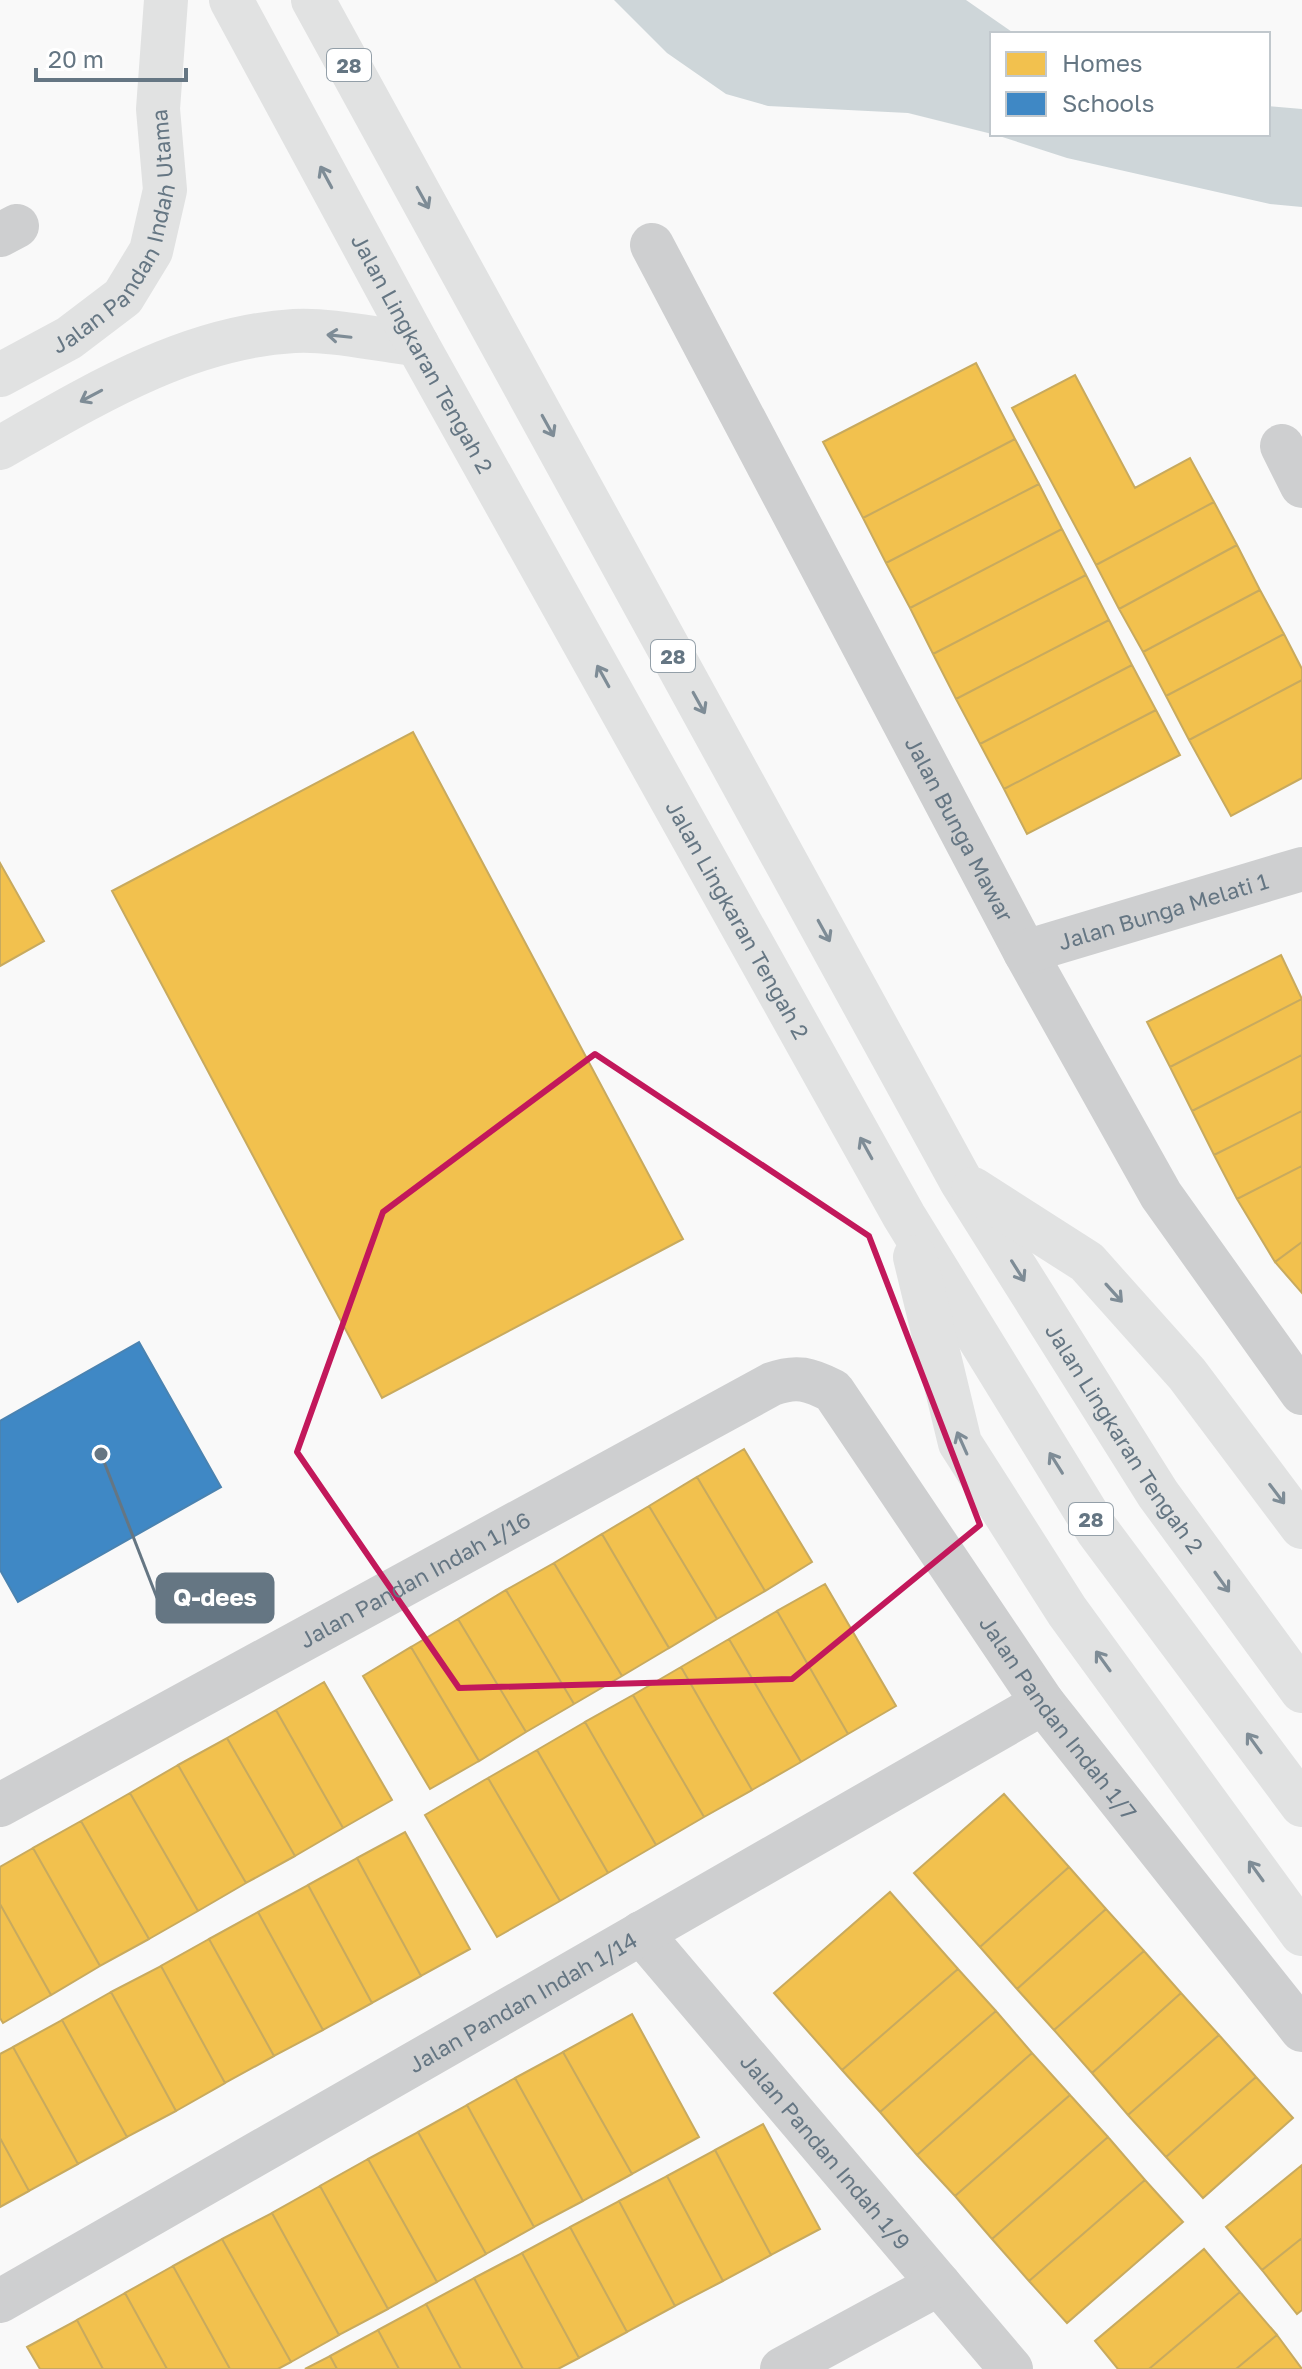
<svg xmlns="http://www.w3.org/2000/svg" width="1302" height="2369" viewBox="0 0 1302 2369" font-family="'Golos Text',sans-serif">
  <rect width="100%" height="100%" fill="#f9f9f9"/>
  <path fill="#ced6d9" d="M614,0H966L1015,34H992V134L908,113L768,106L726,94L667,53Z
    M1268,106L1302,109V207L1270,204L1067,158L993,134H1268Z"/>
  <path fill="#f2c14e" stroke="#c8aa5e" stroke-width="2" d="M976,363L1015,439L863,518L823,442Z
    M1075,375L1135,488L1190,458L1214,502L1096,565L1012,408Z
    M1015,439L1039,484L886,563L863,518Z
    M1039,484L1062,529L910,608L886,563Z
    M1214,502L1237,545L1119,609L1096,565Z
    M1062,529L1086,575L933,654L910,608Z
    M1237,545L1260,590L1143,652L1119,609Z
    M1086,575L1109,620L956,699L933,654Z
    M1260,590L1284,634L1166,696L1143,652Z
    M1109,620L1132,665L980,744L956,699Z
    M1284,634L1302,669V680L1189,740L1166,696Z
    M1132,665L1156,710L1004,789L980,744Z
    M1302,680V778L1231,816L1189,740Z
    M1156,710L1180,755L1027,834L1004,789Z
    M413,732L683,1239L382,1398L112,891Z
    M0,863L44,941L0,966Z
    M1281,955L1302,999L1170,1067L1147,1022Z
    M1302,999V1055L1192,1111L1170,1067Z
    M1302,1055V1111L1214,1155L1192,1111Z
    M1302,1111V1166L1237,1199L1214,1155Z
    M1302,1166V1242L1275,1262L1237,1199Z
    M1302,1242V1293L1275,1262Z
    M744,1449L812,1562L765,1591L697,1477Z
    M697,1477L765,1591L717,1619L649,1506Z
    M649,1506L717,1619L669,1648L602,1534Z
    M602,1534L669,1648L622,1676L554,1563Z
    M554,1563L622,1676L574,1704L506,1590Z
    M825,1584L896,1706L848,1734L777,1611Z
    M506,1590L574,1704L526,1732L458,1619Z
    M777,1611L848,1734L801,1762L729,1639Z
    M458,1619L526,1732L479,1761L411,1647Z
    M729,1639L801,1762L752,1790L681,1667Z
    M411,1647L479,1761L430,1789L363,1676Z
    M681,1667L752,1790L704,1817L633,1695Z
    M324,1682L392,1800L343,1828L276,1710Z
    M633,1695L704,1817L656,1845L585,1722Z
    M276,1710L343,1828L295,1856L227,1738Z
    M585,1722L656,1845L608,1873L537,1750Z
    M227,1738L295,1856L246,1883L178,1765Z
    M537,1750L608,1873L560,1901L488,1778Z
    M178,1765L246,1883L198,1911L130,1793Z
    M488,1778L560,1901L497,1937L425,1815Z
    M130,1793L198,1911L149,1939L81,1821Z
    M1004,1794L1069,1867L980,1947L914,1873Z
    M81,1821L149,1939L100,1966L33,1848Z
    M405,1832L470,1949L421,1976L357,1858Z
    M33,1848L100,1966L51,1995L0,1904V1867Z
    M357,1858L421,1976L372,2003L308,1885Z
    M1069,1867L1106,1909L1017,1989L980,1947Z
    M308,1885L372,2003L323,2030L258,1912Z
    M890,1892L958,1969L842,2070L774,1993Z
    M0,1904L51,1995L3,2023L0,2018Z
    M1106,1909L1144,1951L1054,2030L1017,1989Z
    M258,1912L323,2030L274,2056L209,1939Z
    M209,1939L274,2056L225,2083L161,1966Z
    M1144,1951L1181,1993L1092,2073L1054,2030Z
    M161,1966L225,2083L176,2111L111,1992Z
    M958,1969L996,2011L880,2112L842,2070Z
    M111,1992L176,2111L127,2137L62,2020Z
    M1181,1993L1219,2035L1128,2115L1092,2073Z
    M996,2011L1032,2053L917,2155L880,2112Z
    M632,2014L699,2137L632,2174L563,2052Z
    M62,2020L127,2137L78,2164L13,2047Z
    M1219,2035L1256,2077L1166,2157L1128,2115Z
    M13,2047L78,2164L29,2191L0,2138V2054Z
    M563,2052L632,2174L583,2201L515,2078Z
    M1032,2053L1070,2095L955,2196L917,2155Z
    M1256,2077L1293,2118L1203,2198L1166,2157Z
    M515,2078L583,2201L534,2227L467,2105Z
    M1070,2095L1108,2137L992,2239L955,2196Z
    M467,2105L534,2227L486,2254L418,2132Z
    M763,2124L820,2229L771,2255L715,2150Z
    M418,2132L486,2254L437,2282L368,2159Z
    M1108,2137L1145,2180L1029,2281L992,2239Z
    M0,2138L29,2191L0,2207Z
    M715,2150L771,2255L723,2281L667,2176Z
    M368,2159L437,2282L388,2309L320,2186Z
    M1302,2165V2238L1262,2270L1226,2227Z
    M667,2176L723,2281L675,2306L619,2201Z
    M1145,2180L1183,2222L1067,2323L1029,2281Z
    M320,2186L388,2309L339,2335L272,2213Z
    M619,2201L675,2306L627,2332L570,2227Z
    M272,2213L339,2335L291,2362L222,2239Z
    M570,2227L627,2332L579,2358L522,2253Z
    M1302,2238V2310L1297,2314L1262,2270Z
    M222,2239L291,2362L278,2369H230L173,2266Z
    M1204,2249L1240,2292L1149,2369H1118L1095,2341Z
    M522,2253L579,2358L558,2369H523L474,2278Z
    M173,2266L230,2369H167L125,2293Z
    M474,2278L523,2369H461L426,2304Z
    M1240,2292L1277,2335L1236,2369H1149Z
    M125,2293L167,2369H103L77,2320Z
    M426,2304L461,2369H399L378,2330Z
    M77,2320L103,2369H40L27,2347Z
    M378,2330L399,2369H337L330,2356Z
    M1277,2335L1302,2369H1236Z
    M330,2356L337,2369H305Z"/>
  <path fill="#3f88c5" stroke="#4a83b1" stroke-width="2" d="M139,1342L221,1487L18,1602L0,1570V1421Z"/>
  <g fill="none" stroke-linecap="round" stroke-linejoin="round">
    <g stroke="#cecfd0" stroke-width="44">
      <path d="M0,235L17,226"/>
      <path id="s1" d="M652,245L1025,952L1161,1195L1302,1393"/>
      <path d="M1282,446L1302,486"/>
      <path id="s2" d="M1025,952L1302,869"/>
      <path id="s3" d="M0,1805L772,1384C797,1375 809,1379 833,1391L1043,1703L1302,2030"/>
      <path id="s4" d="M641,1933L1011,2369"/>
      <path id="s5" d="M0,2301L1043,1703"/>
      <path d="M782,2369L939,2284"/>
    </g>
    <g stroke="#e1e2e2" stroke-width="44">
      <path id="s6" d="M0,375L69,338L123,297L151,251L165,190L158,109L166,0"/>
      <path d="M0,448C91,396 187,337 294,331C334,329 377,340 417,344"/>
    </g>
    <g stroke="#e1e2e2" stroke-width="44">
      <path id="s7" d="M231,0L417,344L904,1216L1097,1530L1302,1805"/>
      <path id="s8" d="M313,0L961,1181L1158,1494L1302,1691"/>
      <path d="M973,1189L1087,1262L1187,1374L1302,1527"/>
      <path d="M915,1257L960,1443L1067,1611L1302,1934"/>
    </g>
  </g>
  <defs><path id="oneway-shaft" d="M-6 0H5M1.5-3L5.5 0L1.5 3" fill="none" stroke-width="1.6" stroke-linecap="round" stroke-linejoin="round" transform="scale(2)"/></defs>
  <g stroke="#7e8c96">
    <use href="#oneway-shaft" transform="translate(326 177) rotate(-118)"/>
    <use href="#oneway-shaft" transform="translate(423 198) rotate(61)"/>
    <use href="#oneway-shaft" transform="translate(339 336) rotate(-174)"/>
    <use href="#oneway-shaft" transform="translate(91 396) rotate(152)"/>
    <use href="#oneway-shaft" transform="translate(548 426) rotate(61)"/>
    <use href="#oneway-shaft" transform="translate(603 676) rotate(-119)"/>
    <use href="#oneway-shaft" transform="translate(699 703) rotate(61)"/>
    <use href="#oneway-shaft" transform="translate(824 931) rotate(61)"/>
    <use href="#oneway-shaft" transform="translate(866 1148) rotate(-119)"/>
    <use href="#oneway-shaft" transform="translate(1018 1271) rotate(58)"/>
    <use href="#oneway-shaft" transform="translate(1114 1293) rotate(48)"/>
    <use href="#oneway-shaft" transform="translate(962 1443) rotate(-114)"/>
    <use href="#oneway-shaft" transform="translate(1056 1463) rotate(-122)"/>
    <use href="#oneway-shaft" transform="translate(1277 1494) rotate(53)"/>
    <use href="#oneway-shaft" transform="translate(1222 1582) rotate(54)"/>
    <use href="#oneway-shaft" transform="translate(1103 1661) rotate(-126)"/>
    <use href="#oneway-shaft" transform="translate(1254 1743) rotate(-126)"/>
    <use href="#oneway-shaft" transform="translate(1256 1871) rotate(-126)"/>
  </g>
  <path fill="none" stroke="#c2185b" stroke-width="6" stroke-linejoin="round" d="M595,1054L869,1236L980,1525L792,1679L459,1688L297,1452L383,1212Z"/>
  <g text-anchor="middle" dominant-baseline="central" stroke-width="8" stroke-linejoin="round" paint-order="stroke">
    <g fill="#fff" stroke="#939fa8" stroke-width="2">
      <rect x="327" y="49" width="44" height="32" rx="6"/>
      <rect x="651" y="640" width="44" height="32" rx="6"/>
      <rect x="1069" y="1503" width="44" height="32" rx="6"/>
    </g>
    <g font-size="20" font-weight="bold" fill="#657683">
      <text x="349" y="65">28</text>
      <text x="673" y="656">28</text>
      <text x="1091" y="1519">28</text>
    </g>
    <g font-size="22" fill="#657683" stroke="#fff">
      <text stroke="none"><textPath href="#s6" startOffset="202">Jalan Pandan Indah Utama</textPath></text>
      <text stroke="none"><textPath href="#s7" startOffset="402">Jalan Lingkaran Tengah 2</textPath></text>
      <text stroke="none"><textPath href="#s1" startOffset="660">Jalan Bunga Mawar</textPath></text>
      <text stroke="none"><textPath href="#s2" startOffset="144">Jalan Bunga Melati 1</textPath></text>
      <text stroke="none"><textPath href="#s7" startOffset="1050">Jalan Lingkaran Tengah 2</textPath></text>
      <text stroke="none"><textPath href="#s8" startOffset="1652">Jalan Lingkaran Tengah 2</textPath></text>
      <text stroke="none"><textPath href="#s3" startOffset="472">Jalan Pandan Indah 1/16</textPath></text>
      <text stroke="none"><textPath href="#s3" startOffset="1340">Jalan Pandan Indah 1/7</textPath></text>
      <text stroke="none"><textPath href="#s5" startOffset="602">Jalan Pandan Indah 1/14</textPath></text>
      <text stroke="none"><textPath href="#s4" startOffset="286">Jalan Pandan Indah 1/9</textPath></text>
    </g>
  </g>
  <path fill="none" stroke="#657683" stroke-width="3" d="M101 1454L157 1598"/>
  <circle fill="#657683" stroke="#fff" stroke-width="3" cx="101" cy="1454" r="8"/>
  <rect fill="#657683" stroke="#657683" stroke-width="3" x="157" y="1574" width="116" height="48" rx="8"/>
  <g font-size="24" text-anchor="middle" font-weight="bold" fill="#fff">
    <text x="215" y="1606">Q-dees</text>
  </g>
  <rect x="990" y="32" width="280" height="104" fill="#ffffff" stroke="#c1c8cd" stroke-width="2"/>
  <rect x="1006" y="52" width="40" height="24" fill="#f2c14e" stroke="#c1c8cd" stroke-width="2"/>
  <text x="1062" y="72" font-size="24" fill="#657683">Homes</text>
  <rect x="1006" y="92" width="40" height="24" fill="#3f88c5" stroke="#c1c8cd" stroke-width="2"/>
  <text x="1062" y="112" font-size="24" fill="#657683">Schools</text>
  <path d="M36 68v12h150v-12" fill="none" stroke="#657683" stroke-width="4"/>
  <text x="48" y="68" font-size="24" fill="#657683" stroke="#ffffff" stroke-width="6" paint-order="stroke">20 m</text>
</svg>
